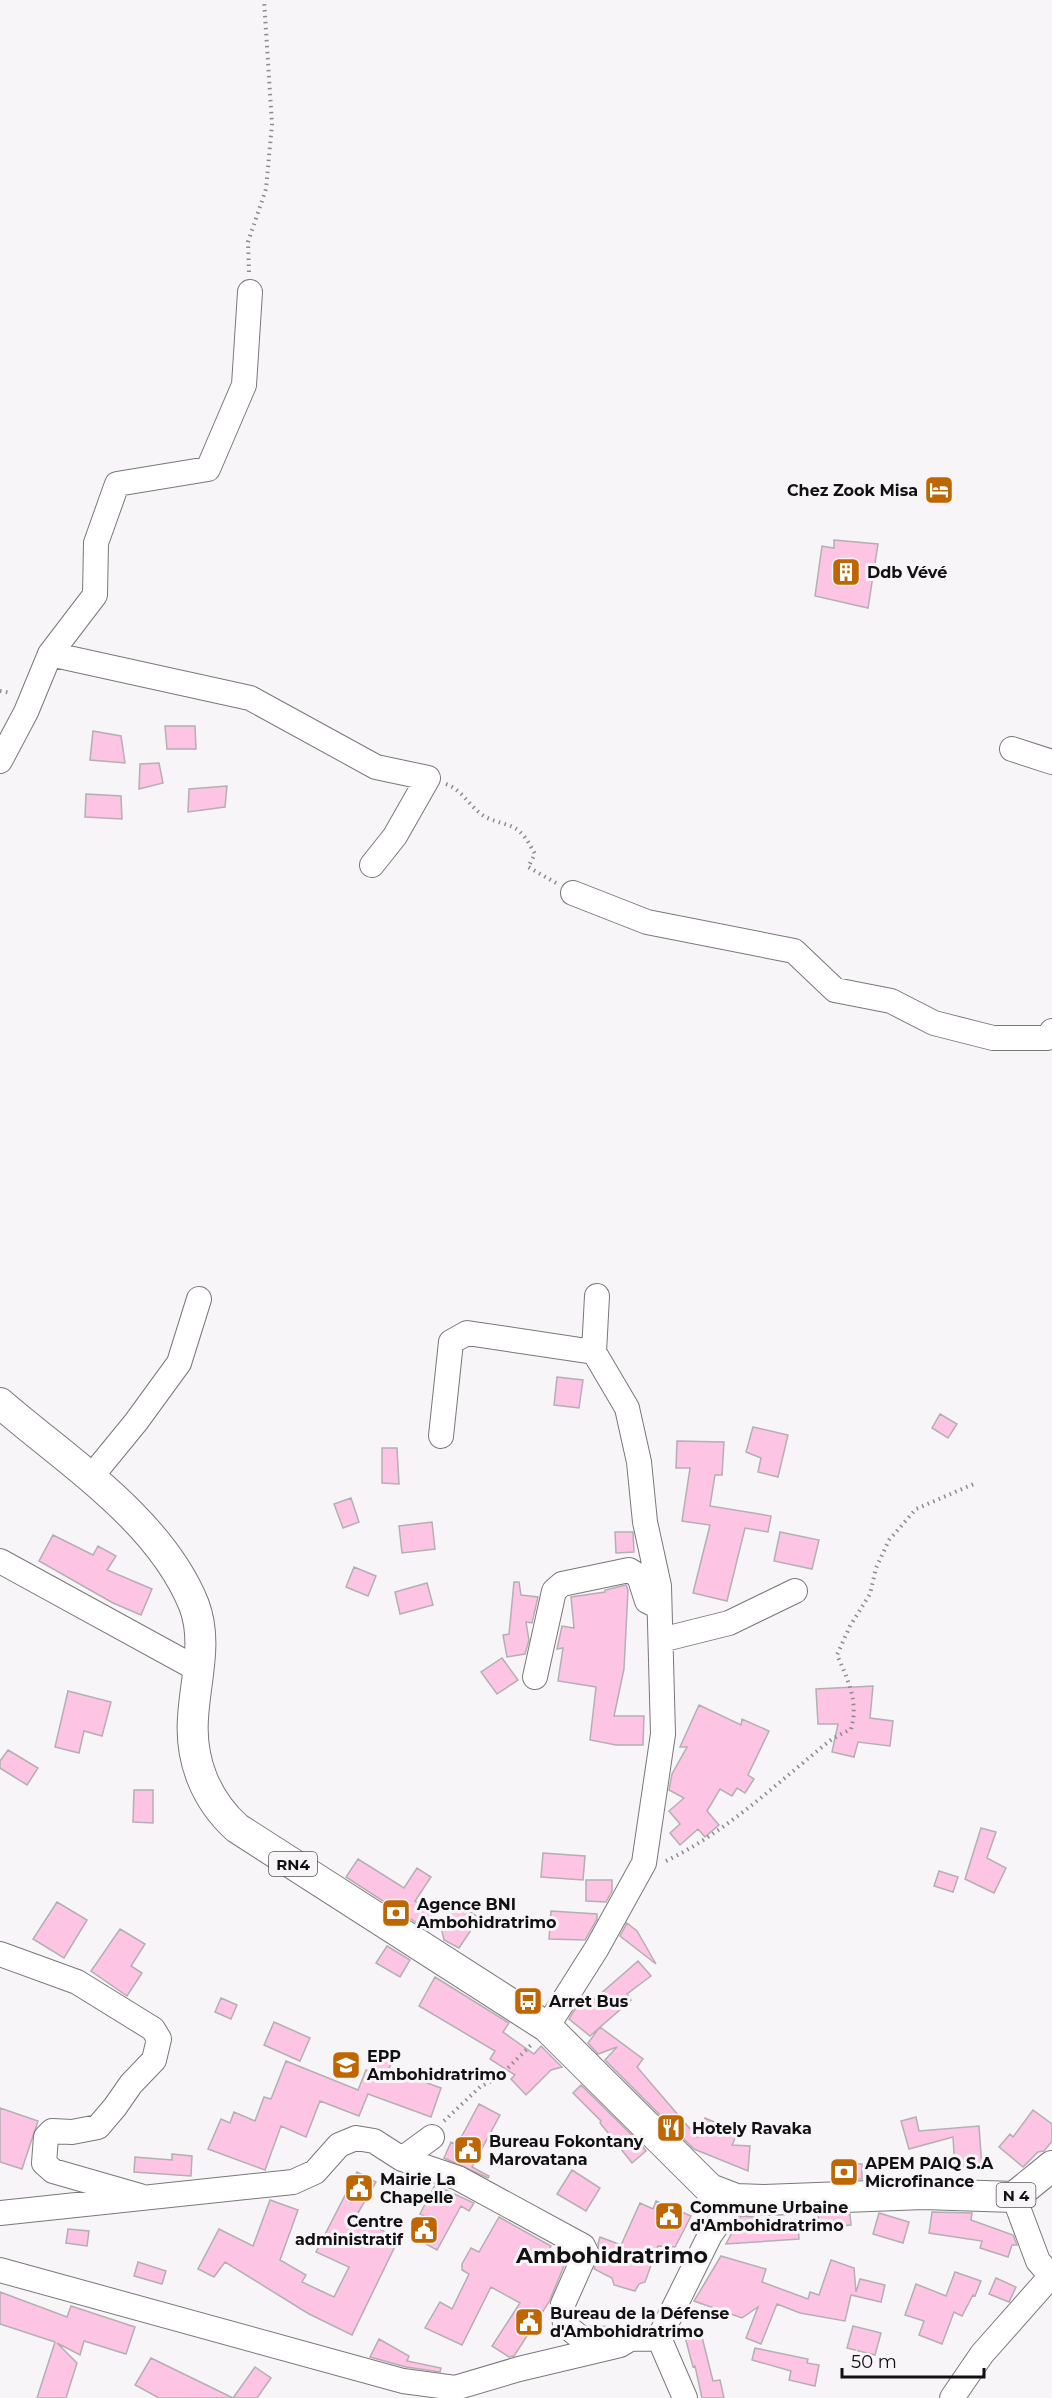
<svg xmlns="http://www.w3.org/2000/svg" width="1052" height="2398" viewBox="0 0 1052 2398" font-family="Montserrat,sans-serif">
  <rect width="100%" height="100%" fill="#f8f5f8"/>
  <path fill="#fdc4e4" stroke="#b4afb2" stroke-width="1.5" d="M834,540L878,544L868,608L815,596L822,546L834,548Z
    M165,726H195L196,749H167Z
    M93,731L121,736L125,763L90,760Z
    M159,763L163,783L139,789L140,764Z
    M227,786L225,807L188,812L189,789Z
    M86,794L121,796L122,819L85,817Z
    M557,1377L583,1380L579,1408L554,1405Z
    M940,1414L957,1424L948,1438L932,1428Z
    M753,1427L788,1435L778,1477L758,1472L761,1458L746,1452Z
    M677,1441L724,1442L722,1475H715L710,1506L771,1516L768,1532L745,1528L727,1601L693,1593L710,1525L682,1521L690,1468H676Z
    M382,1448H397L399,1484L382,1483Z
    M351,1498L359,1522L343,1528L334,1504Z
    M432,1522L435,1549L402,1553L399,1526Z
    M615,1532H633L634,1552L616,1553Z
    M780,1532L819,1540L812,1569L774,1561Z
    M53,1535L93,1555L98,1546L116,1556L107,1570L152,1589L141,1615L113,1603L39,1561Z
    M354,1567L376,1576L368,1596L346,1587Z
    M514,1582H519L521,1595L538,1597L532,1623L526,1622L529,1640L525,1654L507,1657L503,1635L509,1634Z
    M427,1583L433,1605L400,1614L395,1592Z
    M626,1585L628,1590L624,1669L614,1716H644L643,1745H616L590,1740L596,1687L558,1681L563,1648L557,1649L562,1626L574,1628L571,1597L605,1592V1590Z
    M502,1658L518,1680L497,1694L481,1672Z
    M873,1686L870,1718L893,1721L890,1746L858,1742L854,1757L832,1752L838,1724H818L816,1689Z
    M68,1691L111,1702L102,1736L84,1731L79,1753L55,1747Z
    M699,1705L741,1725L742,1719L769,1731L748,1775L754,1779L745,1793L737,1788L732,1796L720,1789L707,1811L719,1825L705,1837L698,1829L680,1845L670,1833L680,1824L669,1811L684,1798L669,1790L672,1774L687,1747H680Z
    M8,1750L38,1768L27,1785L0,1768V1761Z
    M134,1790H153V1823L133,1822Z
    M981,1828L996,1832L987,1858L1006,1868L994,1893L965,1879Z
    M543,1853L585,1856L583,1880L541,1877Z
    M358,1859L404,1888L417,1868L431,1877L415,1901L435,1915L426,1929L346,1877Z
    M939,1871L958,1877L953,1892L934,1886Z
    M586,1880H612V1891L606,1902L586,1901Z
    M57,1902L87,1920L64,1958L33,1939Z
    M458,1903L479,1918L459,1948L444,1940L441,1927Z
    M551,1911L597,1914V1919L585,1940L549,1939Z
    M627,1923L637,1931L656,1964L620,1936Z
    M120,1929L145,1944L131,1966L142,1973L127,1996L91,1971Z
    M387,1946L410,1960L400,1977L376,1963Z
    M638,1961L651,1976L627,1994L631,2000L590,2036L569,2019L583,1996L591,2002Z
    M435,1977L509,2023L503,2032L534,2054L541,2046L562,2067L551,2070L526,2095L511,2079L515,2075L490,2059L495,2051L419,2006Z
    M221,1998L237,2005L231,2019L215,2012Z
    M274,2022L310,2038L300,2061L264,2045Z
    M600,2027L643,2059L637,2067L697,2137L705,2118L738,2132L732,2145L750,2146L748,2171L694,2149L605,2060L617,2047L598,2054L588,2043Z
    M378,2056L392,2061L389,2069L441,2088L431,2117L368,2094L359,2116L320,2101L306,2137L281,2126L265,2170L208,2149L221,2119L230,2123L234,2112L255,2121L264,2097L271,2099L286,2061L358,2090L366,2070L372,2072Z
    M581,2085L640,2143L646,2151L632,2163L600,2123L601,2121L573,2093Z
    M479,2104L500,2115L472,2167L489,2176L488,2178L444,2158L451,2142L457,2145Z
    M0,2108L38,2121L22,2169L0,2162Z
    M1033,2110L1052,2124V2141L1044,2151L1038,2152L1023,2167L999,2147L1010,2134L1013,2137Z
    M916,2117L919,2131L979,2126L982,2168L955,2170L953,2137L909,2149L901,2121Z
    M172,2154L192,2156L191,2176L134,2172L135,2157L172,2160Z
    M834,2163L862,2164V2179L834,2178Z
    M572,2170L600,2188L586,2211L557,2194Z
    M357,2172L376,2182L355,2218L399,2238L352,2335L309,2314L225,2262L214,2277L198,2269L219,2229L253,2246L270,2200L298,2210L280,2260L306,2275L302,2282L334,2297L349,2267L316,2252Z
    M435,2185L474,2203L469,2211L461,2206L437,2250L415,2238L426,2217L420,2214Z
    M656,2201L691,2216L684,2230L675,2247L658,2246L645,2282L639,2284L635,2291L614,2285L612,2278L594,2269L600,2252L598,2244L600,2237L621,2245L640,2203L653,2209Z
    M932,2212L972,2213L971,2220L1013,2235L1017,2245H1012L1008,2257L980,2248L982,2241L929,2233Z
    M879,2213L909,2222L903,2243L873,2234Z
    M850,2214L851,2225L819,2228L818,2215Z
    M741,2216L755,2217L767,2222L798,2220L799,2239L726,2244Z
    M499,2217L551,2246L546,2255L564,2266L549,2302L514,2356L509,2357L492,2346L520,2303L491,2287L462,2345L425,2328L440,2302L452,2309L469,2274L462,2270V2264L471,2248L479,2252Z
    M68,2229L89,2231L87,2246L66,2243Z
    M721,2256L766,2269L762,2282L808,2299L810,2292L819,2295L831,2260L854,2268L856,2292L860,2279L885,2285L881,2302L851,2295L845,2321L800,2313L777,2304L761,2344L746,2338L758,2307L742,2318L694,2301Z
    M138,2262L166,2271L162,2284L134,2276Z
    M955,2272L981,2281L975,2296L973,2295L962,2316L954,2312L942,2344L919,2335L924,2321L905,2315L916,2284L946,2296Z
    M996,2278L1016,2287L1009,2302L989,2294Z
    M0,2292L67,2317L71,2306L135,2327L126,2354L84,2341L80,2355L57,2343L77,2363L66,2398H37L55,2342L0,2324Z
    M853,2326L881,2333L875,2355L847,2348Z
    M701,2333L713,2381L720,2380L724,2398H702L695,2366L693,2367L685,2337Z
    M379,2339L409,2356L407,2361L441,2368L440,2372L406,2367L370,2357Z
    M755,2348L808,2359L807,2363L819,2365L815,2386L789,2380L791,2371L752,2360Z
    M151,2358L233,2398L255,2367L271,2378L257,2398H159L135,2385Z"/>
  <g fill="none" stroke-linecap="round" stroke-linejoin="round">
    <g stroke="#7a777a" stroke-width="26">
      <path id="minor" d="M50,654L250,698L376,767L428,778L395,836L372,865
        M1012,749L1052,762
        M0,761L26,712L50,654L95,595L96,543L117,484L208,469L244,385L250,292
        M573,893L647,922L794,951L835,990L891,1001L934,1023L993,1038H1047L1052,1031
        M441,1436L451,1342L467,1333L594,1352
        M91,1477L136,1422L179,1363L199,1299
        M0,1561L199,1670
        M661,1640L729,1623L795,1591
        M535,1677L554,1591L562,1584L629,1570L639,1576L647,1601L659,1607
        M0,1954L77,1982L153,2029L159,2039L154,2060L131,2084L115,2107L98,2127L72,2132L52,2131L46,2137L44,2163L53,2171L140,2196
        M547,2027L597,1948L644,1863L663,1734L659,1586L645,1522L639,1462L627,1408L594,1352L597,1296
        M402,2159L458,2178L583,2246L586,2252L583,2259L563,2304L565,2325L581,2338L610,2339
        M0,2213L293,2182L315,2172L339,2145L356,2138L374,2141L402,2159L432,2137
        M0,2270L403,2381L455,2388L519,2369L620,2345L630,2339L659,2338
        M685,2398L659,2338L710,2235L736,2199
        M952,2398L982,2354L1051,2276L1038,2261L1014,2197"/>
    </g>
    <g stroke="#7a777a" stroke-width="32">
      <path id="major" d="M0,1403C67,1461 160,1520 194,1605C208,1642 195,1680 193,1718C190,1761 206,1800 237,1828L547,2027L710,2189L736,2199L764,2200L924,2194L1014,2197L1052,2166"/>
    </g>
    <path stroke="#8e8b8e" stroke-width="4" stroke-dasharray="1.5 4.5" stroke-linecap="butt" d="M249,272L248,242L266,189L272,124L264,0
      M0,691L11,693
      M446,784C462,790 468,804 481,814C494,824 512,822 522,834C527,839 531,847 535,854L528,867L558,884
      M666,1861C728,1831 778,1782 832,1739L851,1729C859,1702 848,1680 837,1655L850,1626L870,1594L876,1568L889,1540L916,1509L976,1483
      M444,2121L480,2087L499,2077L533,2043"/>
    <use href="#minor" stroke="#fff" stroke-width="24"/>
    <use href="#major" stroke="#fff" stroke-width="30"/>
  </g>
  <defs>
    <g id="hotel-square" transform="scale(1.5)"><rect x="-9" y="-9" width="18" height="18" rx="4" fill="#be6600" stroke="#f8f5f8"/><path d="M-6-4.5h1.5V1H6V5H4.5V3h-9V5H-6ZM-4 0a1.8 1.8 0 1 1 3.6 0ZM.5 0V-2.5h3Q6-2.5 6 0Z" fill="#fff"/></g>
    <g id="building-square" transform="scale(1.5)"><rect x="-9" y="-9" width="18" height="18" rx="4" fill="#be6600" stroke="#f8f5f8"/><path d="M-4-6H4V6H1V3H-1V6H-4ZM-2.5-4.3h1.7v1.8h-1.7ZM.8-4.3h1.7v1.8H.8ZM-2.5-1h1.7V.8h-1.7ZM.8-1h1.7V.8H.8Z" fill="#fff"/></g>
    <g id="bank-square" transform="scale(1.5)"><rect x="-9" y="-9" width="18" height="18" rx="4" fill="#be6600" stroke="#f8f5f8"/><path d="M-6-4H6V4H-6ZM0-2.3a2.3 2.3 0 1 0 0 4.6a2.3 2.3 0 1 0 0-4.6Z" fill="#fff"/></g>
    <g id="bus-square" transform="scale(1.5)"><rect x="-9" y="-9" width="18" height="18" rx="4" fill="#be6600" stroke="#f8f5f8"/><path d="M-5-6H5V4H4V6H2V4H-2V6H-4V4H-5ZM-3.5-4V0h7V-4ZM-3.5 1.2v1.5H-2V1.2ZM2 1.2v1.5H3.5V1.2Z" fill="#fff"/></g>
    <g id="school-square" transform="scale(1.5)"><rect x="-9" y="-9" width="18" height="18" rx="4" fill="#be6600" stroke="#f8f5f8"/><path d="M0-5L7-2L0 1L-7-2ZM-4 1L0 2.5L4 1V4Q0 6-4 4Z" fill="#fff"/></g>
    <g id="restaurant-square" transform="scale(1.5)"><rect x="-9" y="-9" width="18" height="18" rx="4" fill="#be6600" stroke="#f8f5f8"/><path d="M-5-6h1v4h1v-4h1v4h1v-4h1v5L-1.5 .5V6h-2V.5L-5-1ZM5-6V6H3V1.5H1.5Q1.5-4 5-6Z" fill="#fff"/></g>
    <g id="civic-square" transform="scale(1.5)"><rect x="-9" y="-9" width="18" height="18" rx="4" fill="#be6600" stroke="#f8f5f8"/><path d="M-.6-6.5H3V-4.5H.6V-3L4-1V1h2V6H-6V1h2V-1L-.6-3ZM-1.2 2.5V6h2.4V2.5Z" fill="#fff"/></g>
  </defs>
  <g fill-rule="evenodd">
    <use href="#hotel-square" x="939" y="490"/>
    <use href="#building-square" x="846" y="572"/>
    <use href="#bank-square" x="396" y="1913"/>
    <use href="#bus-square" x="528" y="2001"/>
    <use href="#school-square" x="346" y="2065"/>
    <use href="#restaurant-square" x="671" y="2128"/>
    <use href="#civic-square" x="468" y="2150"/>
    <use href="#bank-square" x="844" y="2172"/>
    <use href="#civic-square" x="359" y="2188"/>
    <use href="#civic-square" x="669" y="2216"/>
    <use href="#civic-square" x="424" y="2230"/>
    <use href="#civic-square" x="529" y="2322"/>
  </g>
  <g text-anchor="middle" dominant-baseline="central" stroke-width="6" stroke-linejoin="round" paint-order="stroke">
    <g fill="#f8f5f8" stroke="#575557" stroke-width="1.5">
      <rect x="269" y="1852" width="48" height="24" rx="4.5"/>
      <rect x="996.5" y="2183" width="39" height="24" rx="4.5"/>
    </g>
    <g font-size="15" font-weight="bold" fill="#121112">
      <text x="293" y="1864">RN4</text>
      <text x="1016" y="2195">N 4</text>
    </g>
    <g font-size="16" font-weight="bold" fill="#121112" stroke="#f8f5f8" text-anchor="start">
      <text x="918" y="490" text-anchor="end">Chez Zook Misa</text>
      <text x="867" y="572">Ddb Vévé</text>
      <text x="417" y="1904">Agence BNI<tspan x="417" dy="18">Ambohidratrimo</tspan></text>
      <text x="549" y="2001">Arret Bus</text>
      <text x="367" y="2056">EPP<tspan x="367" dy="18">Ambohidratrimo</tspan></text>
      <text x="692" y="2128">Hotely Ravaka</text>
      <text x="489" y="2141">Bureau Fokontany<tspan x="489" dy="18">Marovatana</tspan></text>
      <text x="865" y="2163">APEM PAIQ S.A<tspan x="865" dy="18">Microfinance</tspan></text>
      <text x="380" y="2179">Mairie La<tspan x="380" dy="18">Chapelle</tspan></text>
      <text x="690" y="2207">Commune Urbaine<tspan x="690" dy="18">d'Ambohidratrimo</tspan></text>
      <text x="403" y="2221" text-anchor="end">Centre<tspan x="403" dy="18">administratif</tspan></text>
      <text x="550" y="2313">Bureau de la Défense<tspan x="550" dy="18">d'Ambohidratrimo</tspan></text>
    </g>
    <g font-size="22" font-weight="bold" fill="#121112" stroke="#f8f5f8">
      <text x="612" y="2255">Ambohidratrimo</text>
    </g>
  </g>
  <path d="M842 2368v9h142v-9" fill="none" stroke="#121112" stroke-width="3"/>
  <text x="851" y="2368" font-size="18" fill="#121112" stroke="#f8f5f8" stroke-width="4.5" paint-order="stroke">50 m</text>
</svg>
